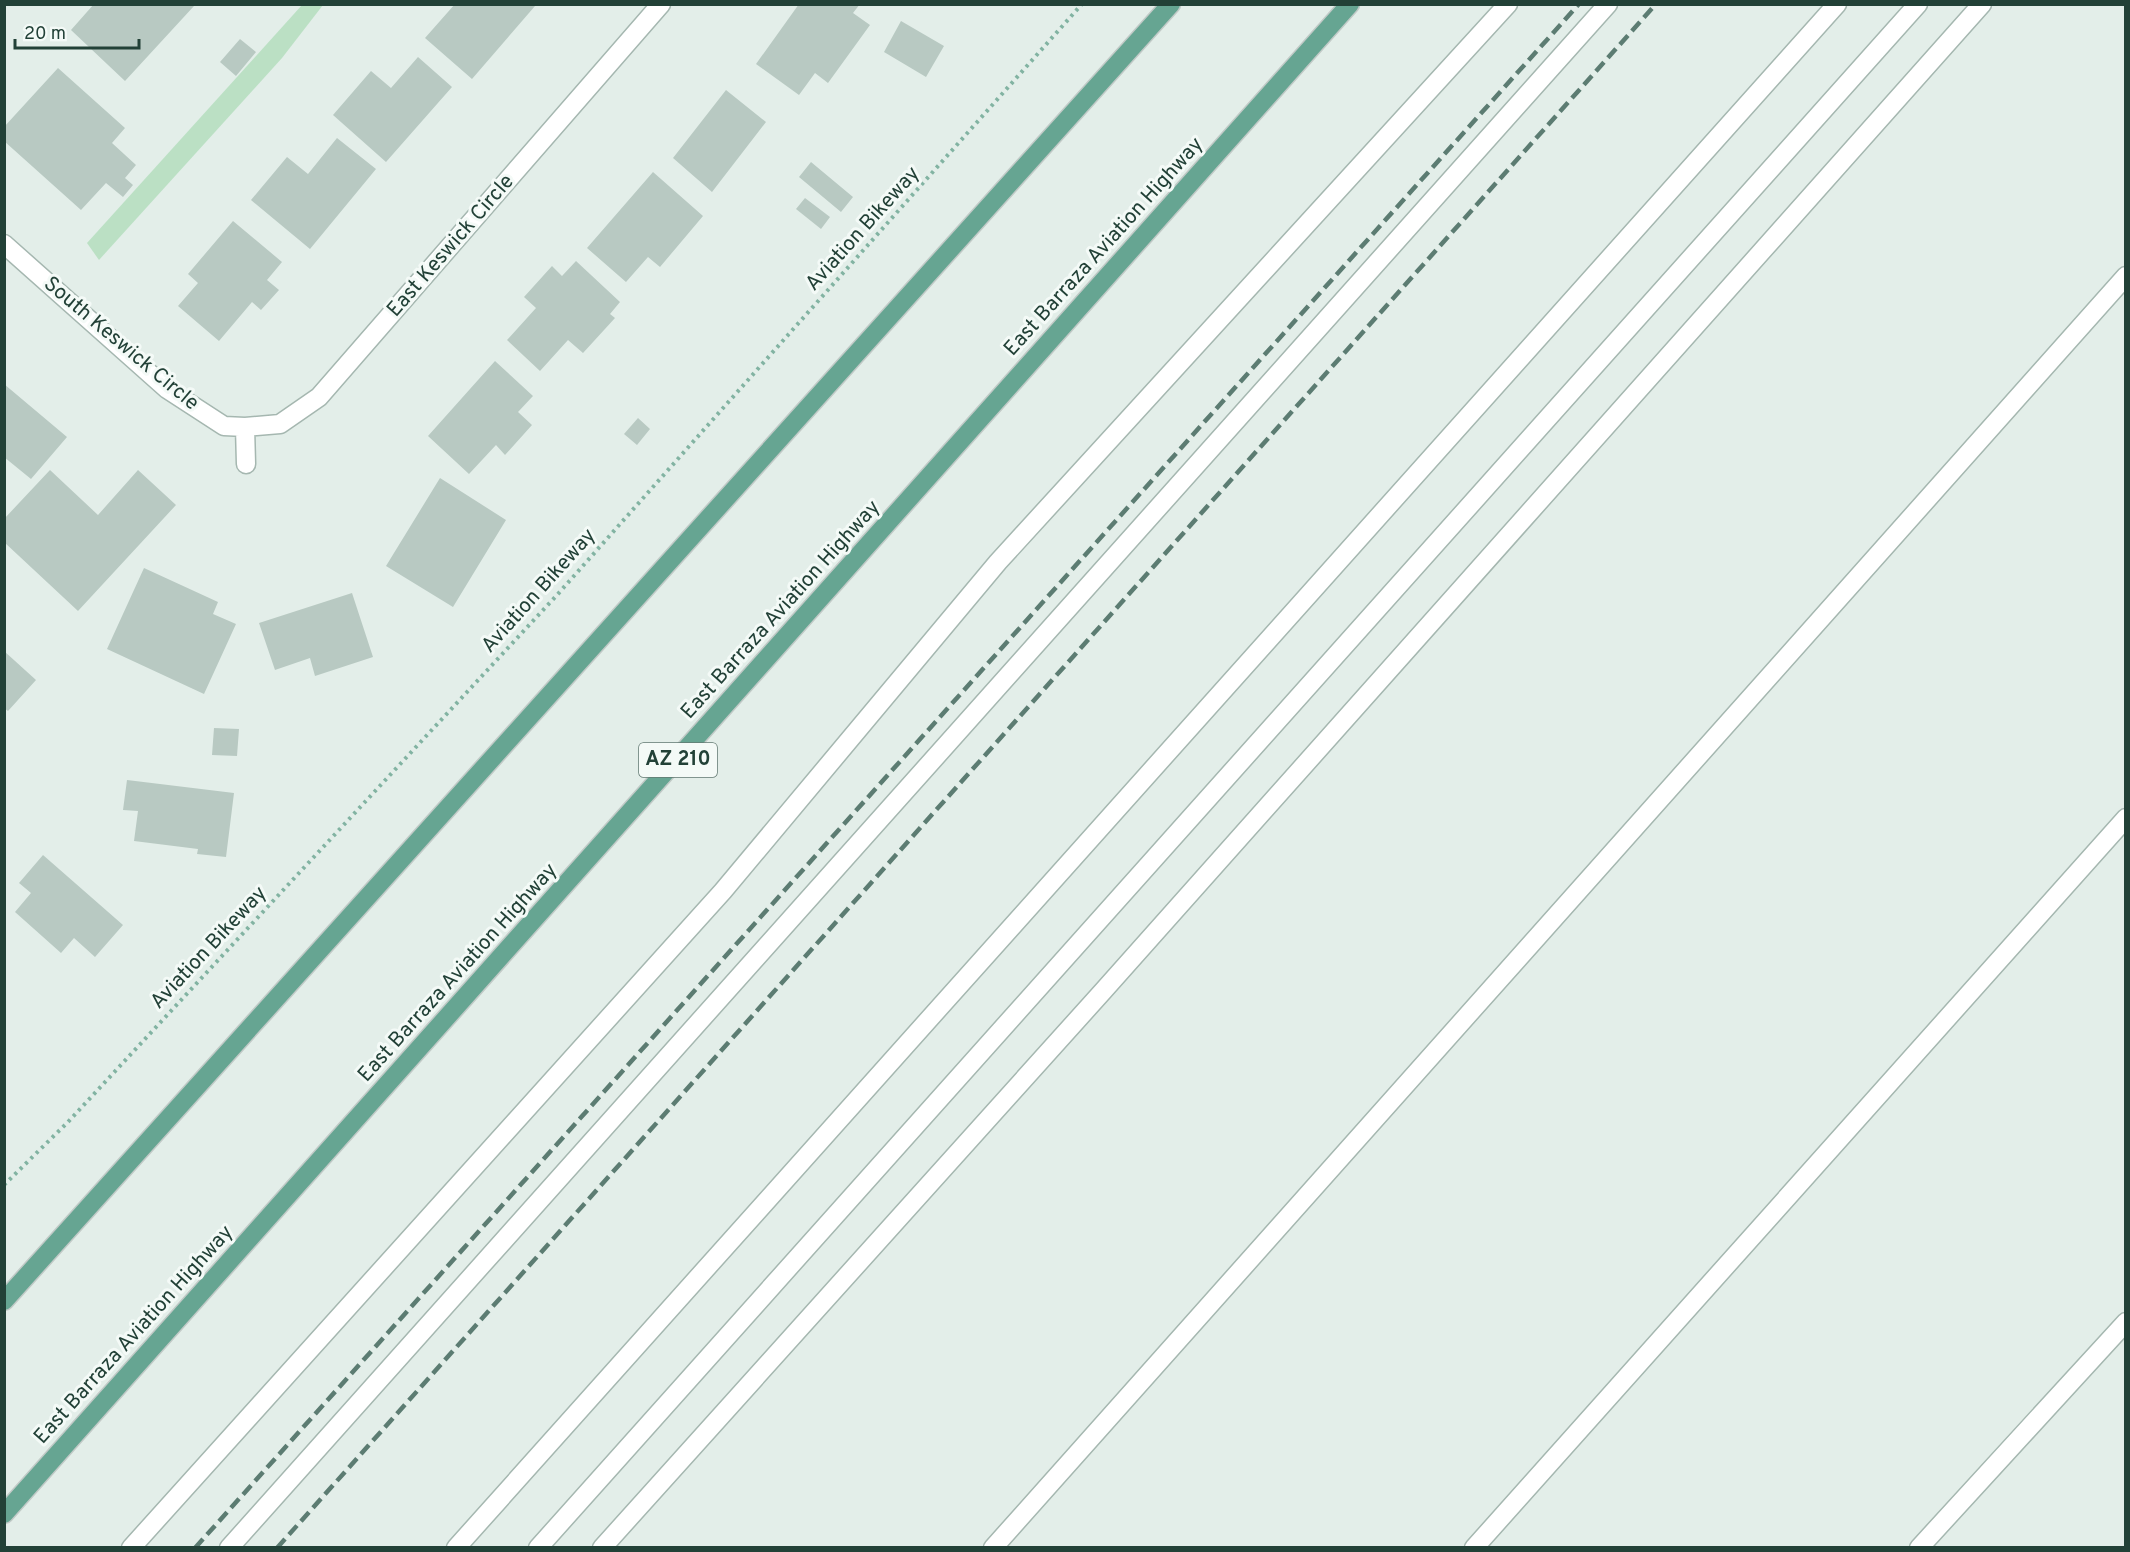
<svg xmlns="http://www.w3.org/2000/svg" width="2130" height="1552" viewBox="0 0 2130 1552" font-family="Overpass,sans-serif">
  <rect width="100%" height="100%" fill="#e3eee9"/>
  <path fill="#bbe0c4" d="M302,5H323L282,58L99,260L87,243Z"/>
  <path fill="#b8c9c2" d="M94,4H193L194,6L125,81L71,30Z
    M455,4H534L535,6L472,79L425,38Z
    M799,4H860L853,13L870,25L828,83L815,73L799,95L756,64Z
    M901,21L944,46L926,77L884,52Z
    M240,39L256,52L236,76L220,62Z
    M418,57L452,87L386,162L333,115L371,71L391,88Z
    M58,68L125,128L112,143L136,165L125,178L133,185L123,197L106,183L81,210L4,141V127Z
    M726,90L766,122L712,192L673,158Z
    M337,138L376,169L310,249L251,200L287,157L308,174Z
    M811,162L853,197L841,212L799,177Z
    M653,172L703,216L660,267L648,257L626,282L587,248Z
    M805,198L830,217L821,229L796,209Z
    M233,221L282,262L267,280L279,290L261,310L252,302L219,341L178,306L198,283L188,274Z
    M576,261L620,302L610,314L615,318L583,353L568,340L540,371L507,340L536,308L524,297L552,266L562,276Z
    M495,361L533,396L518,412L532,425L505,455L496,445L469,474L428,436Z
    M4,384L67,437L31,479L4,457Z
    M638,418L650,429L637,445L624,434Z
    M50,470L98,515L138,470L176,505L78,611L4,542V519Z
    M440,478L506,520L453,607L386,566Z
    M144,568L218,602L213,614L236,624L204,694L107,649Z
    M352,593L373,657L315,676L310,658L275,670L259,623Z
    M4,651L36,680L8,711L4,708Z
    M214,728L239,729L237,756L212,755Z
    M127,780L234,793L226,857L197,854L198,849L134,841L138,811L123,810Z
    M43,855L123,925L95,957L74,938L61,953L15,912L31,893L19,883Z"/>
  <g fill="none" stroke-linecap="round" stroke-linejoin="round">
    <g stroke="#a5b7b0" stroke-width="21">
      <path id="lane" d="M131,1548L723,891L998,562L1508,4
        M229,1548L1608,4
        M456,1548L1837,4
        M538,1548L1918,4
        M602,1548L1104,990L1982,4
        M993,1548L2126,276
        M1474,1548L2126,818
        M1919,1548L2126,1322"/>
    </g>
    <g stroke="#a5b7b0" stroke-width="21">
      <path id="street" d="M4,244L167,389L224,426L245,427
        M246,464L245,427L280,424L319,397L661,4"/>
    </g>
    <g stroke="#c1cac7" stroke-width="21">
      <path id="primary" d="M4,1301L1171,4
        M4,1514L1350,4"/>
    </g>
    <path stroke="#82b3a2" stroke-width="4" stroke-dasharray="3 4.5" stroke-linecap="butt" d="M4,1185L68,1122L557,595L1082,4"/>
    <use href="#lane" stroke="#fff" stroke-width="18"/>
    <use href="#street" stroke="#fff" stroke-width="18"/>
    <use href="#primary" stroke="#66a592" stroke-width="18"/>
    <path stroke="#5c7c72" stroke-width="4.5" stroke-dasharray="12 6" stroke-linecap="butt" d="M195,1548L1579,4
      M277,1548L1656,4"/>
  </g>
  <g text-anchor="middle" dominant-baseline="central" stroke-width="6" stroke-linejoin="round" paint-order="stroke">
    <rect fill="#f4faf7" stroke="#617871" stroke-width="1.5" x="639" y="743" width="78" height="34" rx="4.5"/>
    <g font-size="20" font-weight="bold" fill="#224137">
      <text x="678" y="760">AZ 210</text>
    </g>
    <g font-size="21" fill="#224137" stroke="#f4faf7">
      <text transform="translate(863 229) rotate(-48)">Aviation Bikeway</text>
      <text transform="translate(451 246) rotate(-49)">East Keswick Circle</text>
      <text transform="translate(1104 247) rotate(-48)">East Barraza Aviation Highway</text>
      <text transform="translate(121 344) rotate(40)">South Keswick Circle</text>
      <text transform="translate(539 591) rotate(-48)">Aviation Bikeway</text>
      <text transform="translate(781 610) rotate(-48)">East Barraza Aviation Highway</text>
      <text transform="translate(209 948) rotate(-47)">Aviation Bikeway</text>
      <text transform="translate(458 973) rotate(-48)">East Barraza Aviation Highway</text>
      <text transform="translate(134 1335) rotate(-48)">East Barraza Aviation Highway</text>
    </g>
  </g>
  <rect width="2130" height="1552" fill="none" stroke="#224137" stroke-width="12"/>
  <path d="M15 39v9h124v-9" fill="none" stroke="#224137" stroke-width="3"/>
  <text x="24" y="39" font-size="18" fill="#224137" stroke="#f4faf7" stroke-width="4.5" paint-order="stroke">20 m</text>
</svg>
